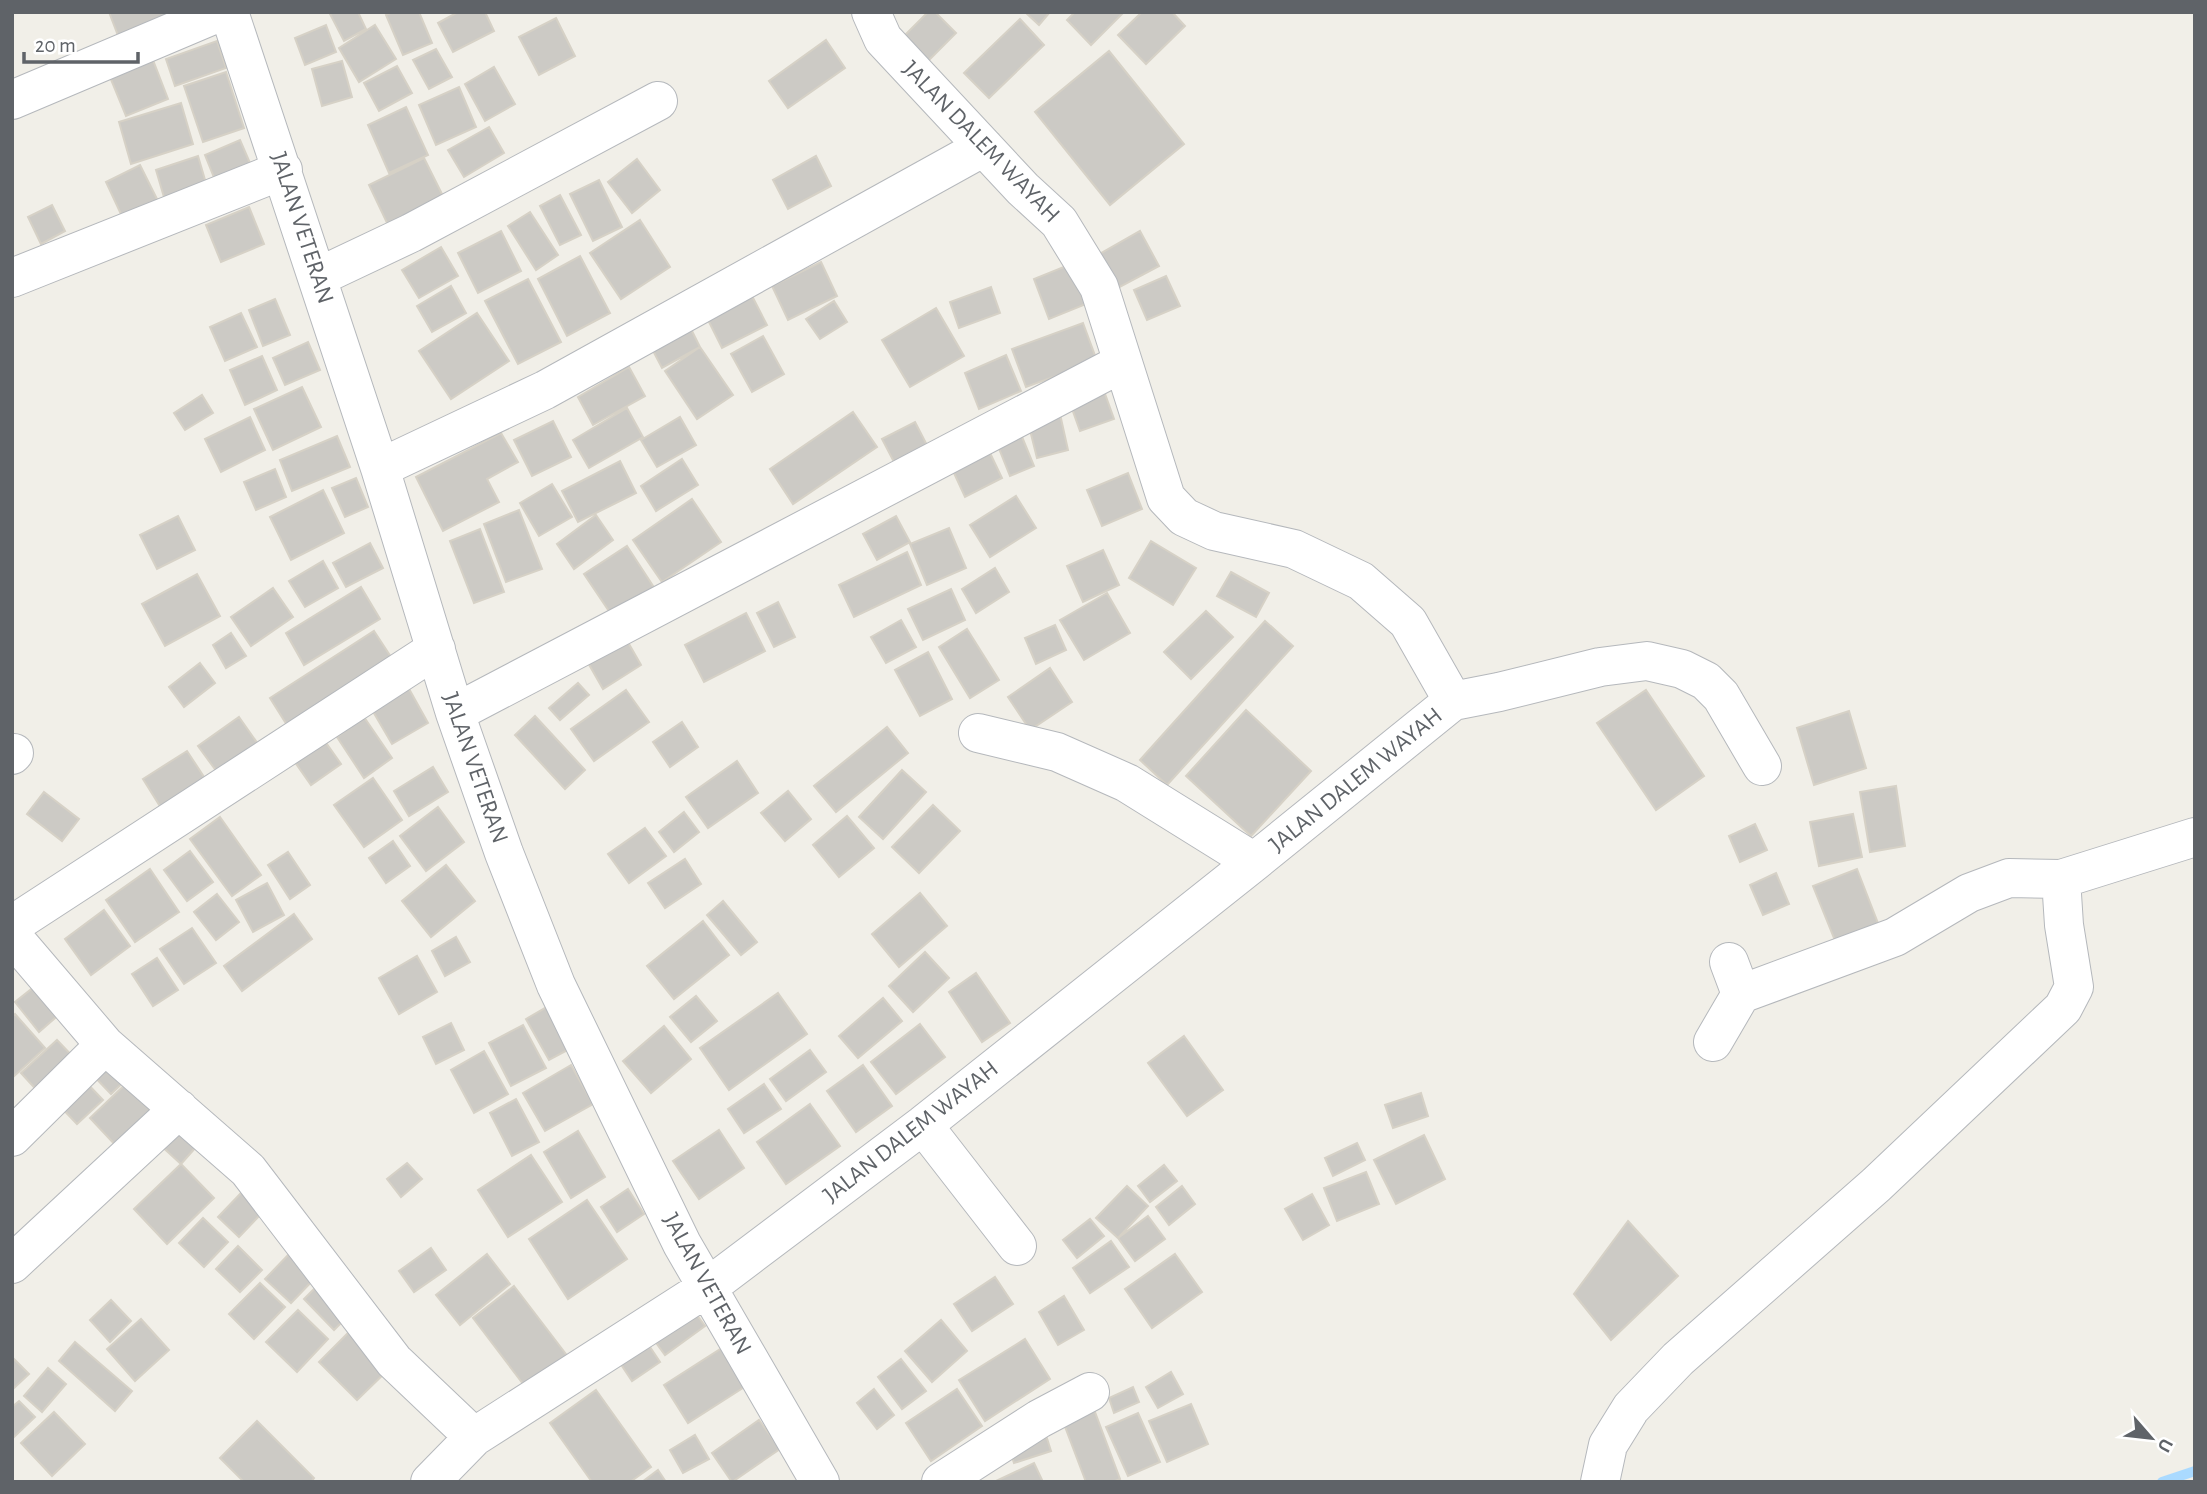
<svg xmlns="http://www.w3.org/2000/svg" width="2207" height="1494" viewBox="0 0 2207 1494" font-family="'Alegreya Sans',sans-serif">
  <rect width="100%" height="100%" fill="#f1efe8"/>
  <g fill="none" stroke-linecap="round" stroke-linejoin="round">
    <path stroke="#aadaff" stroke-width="10" d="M2162,1482L2195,1471"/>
  </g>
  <path fill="#cccac5" stroke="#d6d1c6" stroke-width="2" d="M109,12H175L122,46Z
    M334,12H358L366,29L344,41L330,14Z
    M392,12H419L432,43L403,55L386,15Z
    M458,12H485L494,31L453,52L438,23Z
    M928,12H935L956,33L921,68L896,44Z
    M1025,12H1050L1039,25Z
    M1075,12H1124L1091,45L1067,20Z
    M1142,12H1172L1185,26L1146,64L1118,35Z
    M556,18L575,56L539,75L519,37Z
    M1020,19L1044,45L989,98L964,73Z
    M326,25L336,52L305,65L295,38Z
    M375,25L396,59L359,82L339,48Z
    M826,40L845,68L788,108L769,81Z
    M217,41L226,68L175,86L166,59Z
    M436,49L452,77L429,89L413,60Z
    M1109,51L1184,144L1110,205L1035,112Z
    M153,60L168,99L126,116L110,77Z
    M342,61L352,97L322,106L312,69Z
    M397,66L412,93L379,111L364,83Z
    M494,67L515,104L485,121L465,84Z
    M226,72L244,128L203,142L184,86Z
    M459,87L476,127L436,145L419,105Z
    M181,103L193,144L131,164L119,122Z
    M406,107L428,155L389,173L368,125Z
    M489,127L504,153L464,177L448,150Z
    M240,140L253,170L217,185L205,155Z
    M198,156L208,190L166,204L156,170Z
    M816,156L831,186L788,209L773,180Z
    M424,158L444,198L388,225L369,185Z
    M637,159L660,190L632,213L608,182Z
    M140,165L161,207L126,225L106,182Z
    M599,180L622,227L593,241L570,194Z
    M560,195L581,235L560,245L540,206Z
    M52,205L65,231L41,244L28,217Z
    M249,207L264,244L221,262L206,225Z
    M530,212L558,255L536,270L508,226Z
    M640,220L670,267L621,299L590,253Z
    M501,231L521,271L478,293L458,253Z
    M1140,231L1159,266L1116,289L1098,255Z
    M441,247L458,276L419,298L402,270Z
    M580,256L610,313L567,336L538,279Z
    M821,262L837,296L788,320L772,286Z
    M1071,264L1086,304L1049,319L1034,279Z
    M1166,276L1180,306L1147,320L1134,290Z
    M528,279L561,342L518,364L485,301Z
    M451,286L466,313L432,332L417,306Z
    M991,287L1000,313L959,328L950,302Z
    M751,294L767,325L722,348L707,318Z
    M275,299L290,335L263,346L249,310Z
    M834,301L847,322L820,339L806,319Z
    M936,308L964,356L910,387L882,340Z
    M241,313L257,347L225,361L210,327Z
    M477,313L509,361L451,399L419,351Z
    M1083,323L1097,361L1026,387L1012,349Z
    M690,327L700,347L662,368L651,347Z
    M763,336L784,374L752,392L731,354Z
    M308,342L320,370L285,385L273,358Z
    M700,347L733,395L697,419L665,371Z
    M1006,355L1021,391L979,409L965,373Z
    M262,356L277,390L245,405L230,370Z
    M629,367L645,396L593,425L578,397Z
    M302,387L321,427L273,450L254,409Z
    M1104,391L1114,419L1080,431L1070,403Z
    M202,395L213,413L185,430L174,413Z
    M627,408L643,437L589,468L573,440Z
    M853,412L877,447L793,504L770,469Z
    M1060,414L1068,450L1037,458L1028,422Z
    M250,417L265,450L221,472L205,439Z
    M680,417L696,445L657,467L641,440Z
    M553,421L571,457L532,476L514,440Z
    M915,422L928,447L895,464L882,439Z
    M1020,432L1034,466L1010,476L996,441Z
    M501,433L518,462L487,479L499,502L443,531L416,477Z
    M337,436L350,467L292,491L280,460Z
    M990,453L1002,478L965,497L953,471Z
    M682,459L698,485L656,511L641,486Z
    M620,461L636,493L578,522L562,491Z
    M275,469L286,497L256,510L244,482Z
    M1128,473L1142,509L1102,526L1087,490Z
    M356,478L368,507L345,517L332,488Z
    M552,484L572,517L539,536L520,503Z
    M323,490L344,533L291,560L270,517Z
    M1016,496L1036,528L990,557L970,525Z
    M692,499L721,542L662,582L633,540Z
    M519,510L542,569L506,582L484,524Z
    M596,515L613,540L574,569L557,544Z
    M178,516L195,550L157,569L140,535Z
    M896,516L910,542L877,560L863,534Z
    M949,528L966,568L927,585L910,544Z
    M480,529L504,592L474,603L450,541Z
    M1151,541L1196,568L1173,605L1129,578Z
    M370,543L383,568L346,587L333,563Z
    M627,546L657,592L615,620L584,574Z
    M1103,550L1119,585L1083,602L1067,566Z
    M907,552L921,585L854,617L839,585Z
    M323,561L338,588L305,607L289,581Z
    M995,568L1009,592L976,613L962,589Z
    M1231,572L1269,593L1256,617L1217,596Z
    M197,574L220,616L165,646L142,604Z
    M361,587L380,619L304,665L286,633Z
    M273,588L293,617L251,646L231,617Z
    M951,589L965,620L923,640L908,609Z
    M1107,593L1130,633L1084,660L1060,620Z
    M778,602L795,637L774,647L757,613Z
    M1206,611L1233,637L1191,679L1164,652Z
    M746,613L765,651L704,682L685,645Z
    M901,620L916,647L886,663L871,637Z
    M1265,621L1293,646L1167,785L1140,760Z
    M1055,625L1066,650L1036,664L1025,638Z
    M967,629L999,680L970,698L939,647Z
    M374,631L391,657L287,725L270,698Z
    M231,633L246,656L226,668L213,645Z
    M625,637L641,665L603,689L587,661Z
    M928,652L952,699L920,716L895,670Z
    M200,663L215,683L184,707L169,687Z
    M1050,668L1072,702L1030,730L1008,697Z
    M578,683L589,695L560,720L549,708Z
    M408,687L428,723L392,744L371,708Z
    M626,690L649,722L594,761L571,729Z
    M1646,690L1704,776L1656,810L1597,723Z
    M1246,710L1311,771L1251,836L1186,776Z
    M1849,711L1866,768L1814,785L1797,728Z
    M535,716L585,770L565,789L515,735Z
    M239,717L258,744L217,772L198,746Z
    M364,717L392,758L364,778L337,737Z
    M682,722L698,747L670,767L653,742Z
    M887,727L908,753L836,812L814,786Z
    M322,737L341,764L311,785L292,758Z
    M187,751L208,783L163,811L143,779Z
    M737,761L758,793L708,828L686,797Z
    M433,767L448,792L409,816L394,791Z
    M902,770L926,792L883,839L859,817Z
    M373,778L402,820L364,847L334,805Z
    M1896,786L1905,846L1870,852L1860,792Z
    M788,791L811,819L785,841L761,813Z
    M44,792L79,819L62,841L27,814Z
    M933,805L960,831L919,873L892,847Z
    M438,807L464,842L426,871L400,836Z
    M684,812L699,832L674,852L659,832Z
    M1853,814L1862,857L1819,866L1810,822Z
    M847,816L874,848L839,877L813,845Z
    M220,817L261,875L232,896L190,839Z
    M1755,824L1767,850L1740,862L1729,836Z
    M645,828L666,856L629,883L608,854Z
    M393,841L410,866L386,883L369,858Z
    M190,851L213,882L187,901L164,870Z
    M288,852L310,885L290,899L268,865Z
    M685,859L701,884L665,908L648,883Z
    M446,865L475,901L431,937L402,901Z
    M150,869L179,912L135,942L106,900Z
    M1857,869L1881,931L1838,948L1813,886Z
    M1776,873L1789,904L1763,915L1750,885Z
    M267,883L284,915L253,932L236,900Z
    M920,893L947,926L899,967L872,934Z
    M217,894L239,922L216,940L194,912Z
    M723,901L757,942L741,955L707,915Z
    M104,910L130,946L91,975L65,939Z
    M294,914L312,939L242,991L224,966Z
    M703,921L729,955L674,999L647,966Z
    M192,928L216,963L184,984L160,949Z
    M456,937L470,962L445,976L432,951Z
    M925,952L949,978L913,1012L889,986Z
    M417,956L437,992L399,1014L379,978Z
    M157,958L178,990L153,1006L132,974Z
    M976,973L1010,1023L982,1042L949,992Z
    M39,983L62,1012L39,1032L15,1002Z
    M778,993L807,1034L729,1090L700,1048Z
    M696,996L717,1021L691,1042L670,1017Z
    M883,998L902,1021L858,1058L839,1036Z
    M552,1004L575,1046L549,1060L526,1019Z
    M15,1014L45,1048L12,1078V1017Z
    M451,1023L464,1050L436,1064L423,1037Z
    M920,1024L945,1057L896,1094L871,1062Z
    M523,1025L546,1068L511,1086L489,1043Z
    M664,1026L691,1059L651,1093L623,1061Z
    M1184,1036L1223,1090L1187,1116L1148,1063Z
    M57,1040L79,1063L43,1097L21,1073Z
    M810,1050L826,1072L786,1101L770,1079Z
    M484,1051L508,1094L474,1113L451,1070Z
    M103,1052L128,1078L111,1094L87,1069Z
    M571,1065L593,1104L545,1131L523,1093Z
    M863,1065L892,1106L856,1132L827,1091Z
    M81,1077L103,1100L77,1124L55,1101Z
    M132,1078L162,1110L120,1150L90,1118Z
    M764,1084L781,1109L744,1133L728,1109Z
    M1421,1093L1428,1116L1393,1128L1385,1105Z
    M516,1099L539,1142L512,1156L490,1113Z
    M810,1104L840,1146L786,1184L757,1142Z
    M182,1118L204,1138L181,1164L159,1144Z
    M719,1130L744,1168L699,1199L673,1161Z
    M578,1131L605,1177L571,1198L544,1152Z
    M1424,1135L1445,1179L1396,1204L1374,1160Z
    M1357,1143L1365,1160L1333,1176L1325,1158Z
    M531,1155L562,1202L508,1237L478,1190Z
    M407,1163L422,1179L401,1197L387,1179Z
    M181,1164L214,1198L167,1244L134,1209Z
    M1164,1165L1177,1181L1150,1202L1138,1186Z
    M1366,1172L1379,1204L1337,1221L1324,1188Z
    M1127,1186L1148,1206L1118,1238L1096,1218Z
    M1182,1186L1195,1204L1169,1225L1156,1207Z
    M628,1189L644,1214L617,1232L601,1207Z
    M242,1192L263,1212L239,1237L218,1217Z
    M1312,1194L1329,1225L1303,1240L1285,1209Z
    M587,1200L627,1259L568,1299L529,1239Z
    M1148,1216L1165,1239L1135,1261L1118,1238Z
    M203,1218L228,1242L204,1267L179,1243Z
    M1090,1219L1104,1236L1077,1258L1063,1240Z
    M1628,1221L1678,1276L1611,1340L1574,1294Z
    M1111,1241L1129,1267L1090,1293L1073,1268Z
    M238,1246L262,1270L240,1292L216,1269Z
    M431,1248L446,1270L414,1292L399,1271Z
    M292,1251L318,1275L291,1303L265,1279Z
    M487,1254L510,1284L460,1325L436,1295Z
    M1175,1254L1202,1292L1152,1328L1125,1289Z
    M995,1277L1013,1304L972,1331L954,1304Z
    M321,1282L351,1313L334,1330L304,1299Z
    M260,1283L285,1307L254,1339L229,1314Z
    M514,1286L572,1362L530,1393L473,1318Z
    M1064,1296L1084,1330L1058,1345L1039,1312Z
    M111,1300L131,1321L110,1342L90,1320Z
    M298,1310L328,1339L297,1372L266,1342Z
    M694,1311L705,1326L665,1355L654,1340Z
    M141,1319L169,1350L135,1381L107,1349Z
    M941,1320L967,1351L932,1382L905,1351Z
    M352,1329L391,1367L357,1400L319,1362Z
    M1025,1339L1050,1379L985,1421L959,1380Z
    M75,1342L132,1391L115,1411L59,1361Z
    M648,1344L660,1362L632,1381L620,1363Z
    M722,1348L746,1386L688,1423L664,1385Z
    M12,1357L29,1374L12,1390Z
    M901,1359L926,1391L902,1409L878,1377Z
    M48,1368L66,1384L42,1412L24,1396Z
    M1171,1372L1183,1394L1158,1408L1146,1387Z
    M1133,1387L1139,1402L1114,1413L1109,1398Z
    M874,1389L894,1415L877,1429L857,1403Z
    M957,1389L982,1426L931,1461L906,1423Z
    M596,1390L651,1467L630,1482H592L550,1423Z
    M19,1401L35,1417L12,1439V1407Z
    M1092,1404L1120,1479L1113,1482H1086L1061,1416Z
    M1191,1404L1208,1444L1167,1462L1149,1421Z
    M54,1412L85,1444L52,1476L21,1443Z
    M1138,1413L1160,1462L1128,1476L1106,1427Z
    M759,1420L780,1449L732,1482L712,1453Z
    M257,1421L314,1478L311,1482H244L220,1458Z
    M1045,1432L1051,1451L1014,1463L1008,1445Z
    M695,1435L709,1459L683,1473L670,1450Z
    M1034,1463L1043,1482H994Z
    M658,1470L666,1482H642Z"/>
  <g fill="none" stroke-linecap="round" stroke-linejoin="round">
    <g stroke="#b5b8bc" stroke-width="40">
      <path id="minor" d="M229,12L380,468L455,713L504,853L556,985L682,1244L820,1482
        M12,100L220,12
        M318,277L411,233L658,101
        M12,278L283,170
        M380,468L545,390L984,147
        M1453,701L1499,692L1600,667L1647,661L1682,669L1706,681L1721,696L1762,766
        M455,713L1122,363
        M978,733L1057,752L1127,783L1254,862
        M12,755L14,753
        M12,925L436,649
        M12,936L105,1045L248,1170L394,1361L474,1437
        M1729,962L1741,994
        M1713,1042L1741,994L1895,937L1969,893L2009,878L2061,879
        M923,1125L1017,1246
        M12,1137L105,1045
        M12,1264L179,1109
        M430,1482L474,1437L708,1287L923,1125L1254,862L1453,701L1408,622L1361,581L1294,549L1214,531L1184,517L1166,498L1099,287L1059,222L1023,189L883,39L871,12
        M941,1482L1039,1419L1090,1392
        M1600,1482L1608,1445L1631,1408L1678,1359L1876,1185L2063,1008L2074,987L2064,925L2061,879L2195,837"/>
    </g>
    <use href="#minor" stroke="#fff" stroke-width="38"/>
  </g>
  <g text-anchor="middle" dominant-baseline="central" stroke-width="5" stroke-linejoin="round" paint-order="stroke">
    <g font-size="24" fill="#5f6368" stroke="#fff">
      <text transform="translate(981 142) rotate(46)">JALAN DALEM WAYAH</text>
      <text transform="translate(302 228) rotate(72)">JALAN VETERAN</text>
      <text transform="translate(475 768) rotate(71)">JALAN VETERAN</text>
      <text transform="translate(1356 780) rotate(-39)">JALAN DALEM WAYAH</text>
      <text transform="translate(911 1132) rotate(-38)">JALAN DALEM WAYAH</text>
      <text transform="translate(707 1284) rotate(61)">JALAN VETERAN</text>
    </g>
  </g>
  <rect width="2207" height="1494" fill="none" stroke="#5f6368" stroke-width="28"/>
  <g transform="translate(2151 1438) rotate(118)" stroke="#ffffff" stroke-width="5" paint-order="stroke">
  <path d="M0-5L12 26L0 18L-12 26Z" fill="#5f6368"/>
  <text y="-10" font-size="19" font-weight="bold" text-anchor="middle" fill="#5f6368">U</text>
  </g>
  <path d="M24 52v10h114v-10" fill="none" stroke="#5f6368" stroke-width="3.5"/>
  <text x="35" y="52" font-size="21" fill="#5f6368" stroke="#ffffff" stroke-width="5" paint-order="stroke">20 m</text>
</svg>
